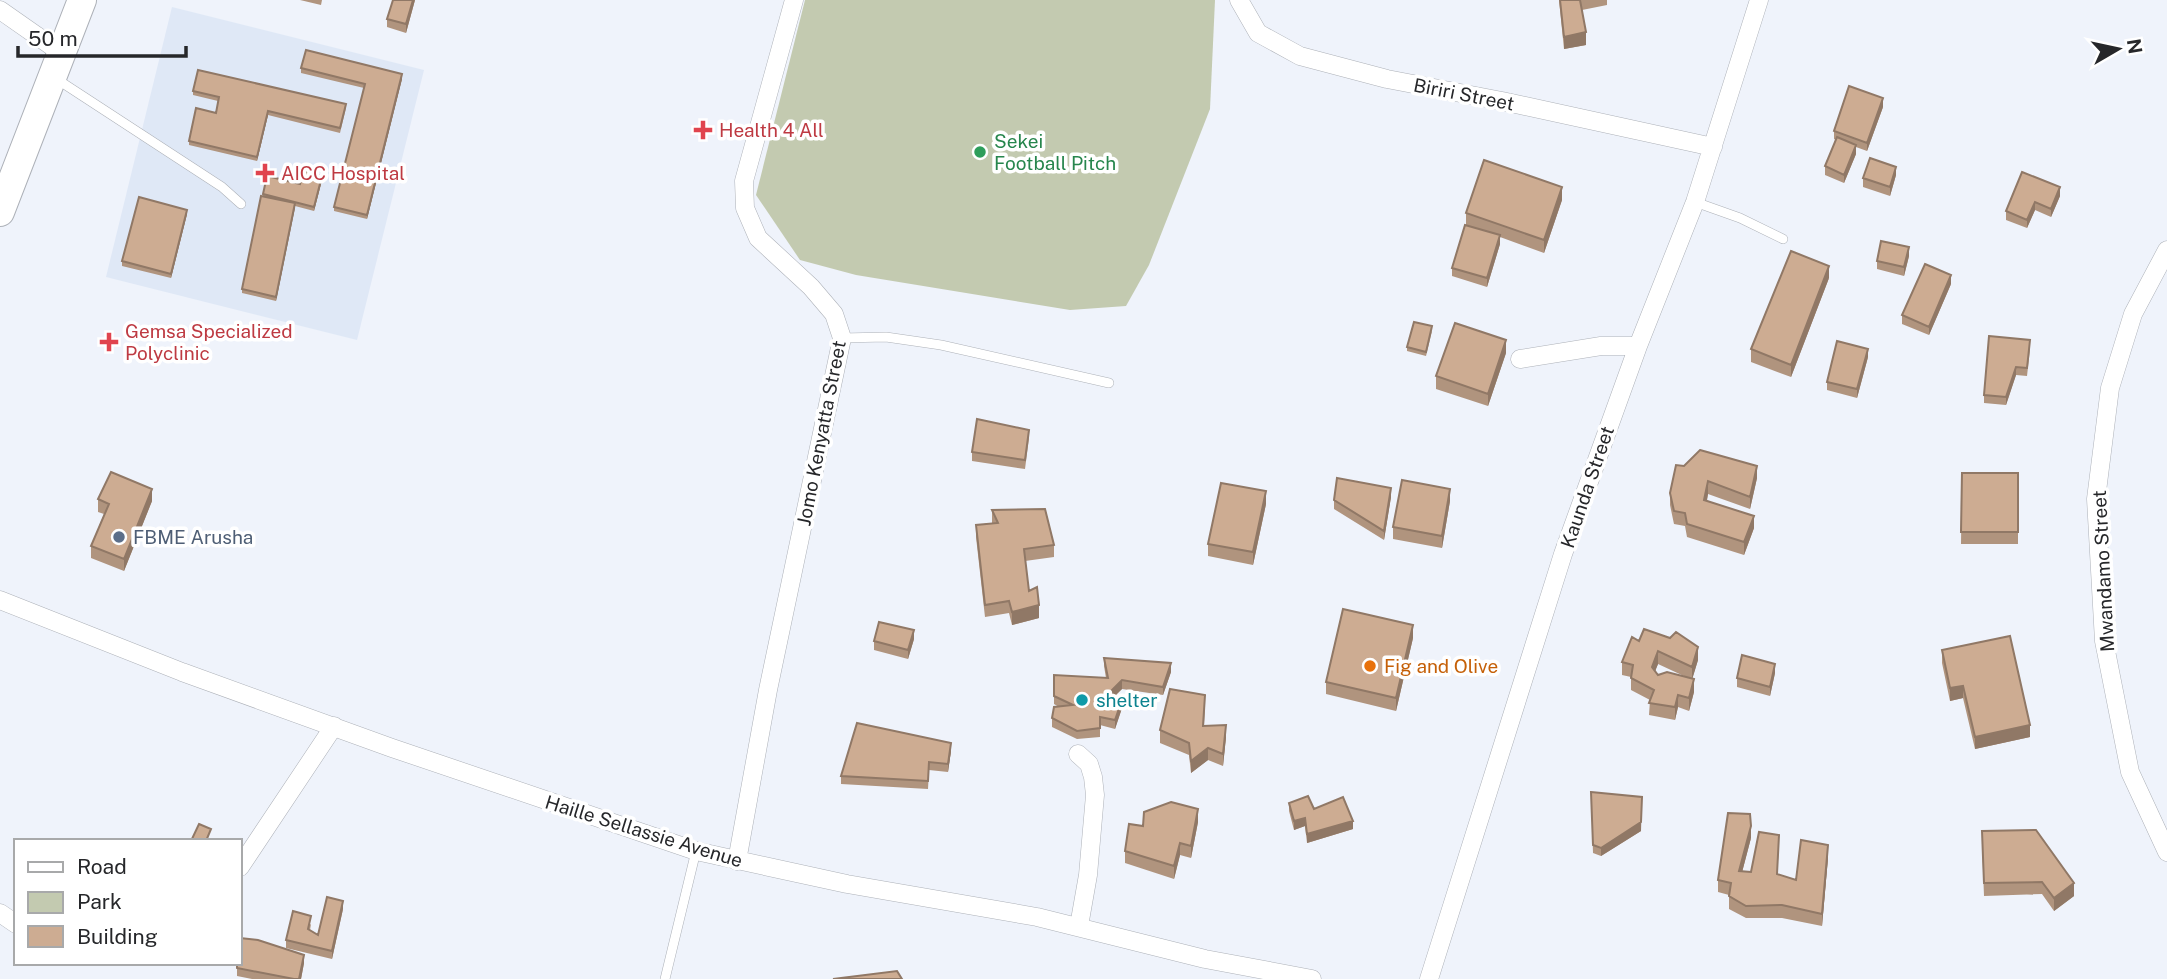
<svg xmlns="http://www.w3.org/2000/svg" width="2167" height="979" viewBox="0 0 2167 979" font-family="'Public Sans',sans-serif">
  <rect width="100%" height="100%" fill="#eff3fb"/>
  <path fill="#dfe8f6" d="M172,7L424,70L357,340L106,277Z"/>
  <path fill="#c3cab0" d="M805,0H1215L1210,109L1149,265L1126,306L1070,310L856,275L800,260L756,195Z"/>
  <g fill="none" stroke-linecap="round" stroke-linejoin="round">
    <g stroke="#adb1b8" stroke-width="10">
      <path id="lane" d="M55,78L222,187L241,204
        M1695,202L1740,218L1783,239
        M842,338L886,337L941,345L1109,383
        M665,979L696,851"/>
    </g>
    <g stroke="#adb1b8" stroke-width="19">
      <path id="street" d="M1239,0L1258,33L1300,56L1387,79L1502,101L1713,147
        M0,10L60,52
        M2167,250L2133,314L2110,388L2096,499L2104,641L2130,772L2167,852
        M1520,359L1601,346H1638
        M0,600L182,672L392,748L696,851L847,884L1037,917L1205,959L1312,979
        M1078,754L1089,764L1093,777L1095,795L1088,875L1079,926
        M737,861L768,690L842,338L834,314L811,287L758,238L745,208L744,181L794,0
        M240,867L334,726
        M0,913L16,924
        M1429,979L1563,554L1638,346L1695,202L1759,0"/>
    </g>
    <g stroke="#adb1b8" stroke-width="30">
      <path id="primary" d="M0,212L82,0"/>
    </g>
    <use href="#lane" stroke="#fff" stroke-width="9"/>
    <use href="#street" stroke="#fff" stroke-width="18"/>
    <use href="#primary" stroke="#fff" stroke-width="28"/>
  </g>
  <path fill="#b0947e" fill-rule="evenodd" d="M300,0H322L321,5Z
    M393,0H415L406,33L387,27V19Z
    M1559,0H1607V5L1582,10L1586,45L1564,49Z
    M301,68L402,79L367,219L334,211V207L364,88L301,73Z
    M193,91L346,108L340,133L268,115L257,161L189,145V141L216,113L218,101L193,95Z
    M1883,107L1867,151L1856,147V154L1844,183L1825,175V166L1836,140L1834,139V131Z
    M2022,172L2060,196L2051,217L2035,210L2027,228L2006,220V211Z
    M1896,175L1890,196L1863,187V178Z
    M322,180L314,211L295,206L276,301L242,293V289L263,194Z
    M1562,200L1544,253L1500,237V244L1487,287L1452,276V268L1466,225V213Z
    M187,214L171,278L122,266V261Z
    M1909,256L1904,276L1877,269V261Z
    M1829,278L1791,377L1751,362V349Z
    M1951,284L1929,335L1902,324V315Z
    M1432,331L1426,356L1407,351V347Z
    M2030,349L2027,376L2016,375L2006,405L1984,403V395Z
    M1506,353L1488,406L1436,389V376Z
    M1868,357L1857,398L1827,390V382Z
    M1029,438L1025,469L972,461V452Z
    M1676,465L1757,478L1750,509L1708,494L1707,501L1754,528L1744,555L1687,537L1685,526L1674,524L1670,505V493Z
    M1962,473H2018V544H1961Z
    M1391,497L1384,540L1334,509V500Z
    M98,499L152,501L124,571L91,558V546L104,514L98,512Z
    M1450,501L1442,548L1393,539V527Z
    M1266,504L1253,565L1208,556V544Z
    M992,510L1054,545V557L1025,561L1029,591L1039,618L1012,625L1009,613L985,617L976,537V525L992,523Z
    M1413,638L1396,711L1326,694V682Z
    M914,639L908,659L874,650V641Z
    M1639,641L1698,660L1692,679L1694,692L1689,711L1678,707L1675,720L1649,715L1650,700L1631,690V677L1622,675V662ZM1658,664L1686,677L1658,675L1655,671Z
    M1942,650L2030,737L1975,749L1963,698L1950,701L1942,663Z
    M1104,658L1171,672L1163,695L1122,689L1114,697L1123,705L1115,729L1100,725V737L1077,739L1052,727V718L1059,707L1054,704V675L1106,678L1104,666Z
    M1775,673L1770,696L1737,687V678Z
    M1205,707L1204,726L1226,737L1223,766L1208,760L1191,773L1189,755L1160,743V730Z
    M951,751L948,772L929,770L928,789L841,784V776Z
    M1591,792L1641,831L1601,856L1593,853Z
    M1289,803L1314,809L1353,829L1307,843L1305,826L1294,830L1289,811Z
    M1198,822L1191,858L1180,855L1174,879L1125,863V851L1143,826Z
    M1751,838L1742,872H1751L1779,847L1777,875L1796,880L1828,858L1822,926L1782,918H1746L1729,909V895L1718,892V880Z
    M1982,844L2074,896L2054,911L2042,894L1984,896Z
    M343,909L332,959L286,948V940L311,924L310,930L318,935Z
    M237,963H304L301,979H252L237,976Z"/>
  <path fill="#907866" d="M413,0H415L406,33V24Z
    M1586,32V45L1564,49V37Z
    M402,74V79L367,219V215Z
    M1883,98V107L1867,151V143Z
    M268,111V115L257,161V157Z
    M1856,145V154L1844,183V175Z
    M1896,167V175L1890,196V187Z
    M322,176V180L314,211V207Z
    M1562,187V200L1544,253V240Z
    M2060,187V196L2051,217V209Z
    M2035,202V210L2027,228V220Z
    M295,203V208L276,301V297Z
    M187,210V214L171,278V274Z
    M1500,235V244L1487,287V278Z
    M1909,247V256L1904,276V267Z
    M1829,266V278L1791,377V365Z
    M1951,275V284L1929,335V327Z
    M1506,340V353L1488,406V394Z
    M1868,349V357L1857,398V389Z
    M2016,367V375L2006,405V397Z
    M1757,466V478L1750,509V497Z
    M1708,481V494L1704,513V500Z
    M1391,488V497L1384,540V531Z
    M152,489V501L124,571V559Z
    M1450,489V501L1442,548V536Z
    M1266,491V504L1253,565V552Z
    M1754,516V528L1744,555V542Z
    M1039,605V618L1012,625V612Z
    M1413,625V638L1396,711V698Z
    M914,630V639L908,659V650Z
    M1698,647V660L1692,680V667Z
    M1658,651V664L1652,679V667Z
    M1171,663V672L1163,695V687Z
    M1775,664V673L1770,696V687Z
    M1694,679V692L1689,711V698Z
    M1122,680V689L1105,705V697Z
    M1963,686V698L1950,701V688Z
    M1678,695V707L1675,720V707Z
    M1123,697V705L1115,729V720Z
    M1226,725V737L1223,766V754Z
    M2030,725V737L1975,749V737Z
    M951,743V751L948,772V764Z
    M1208,748V760L1191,773V761Z
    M1642,797L1641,831L1601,856V848Z
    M1198,809V822L1191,858V846Z
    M1305,818V826L1294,830V821Z
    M1353,821V829L1307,843V834Z
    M1751,826V838L1739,884V871Z
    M1180,843V855L1174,879V866Z
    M1828,845V858L1822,926V914Z
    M2074,883V896L2054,911V898Z
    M343,901V909L332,959V951Z
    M304,955V963L301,979H299Z"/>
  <path fill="#cdac92" stroke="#907866" stroke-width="2" d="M393,0H413L406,24L387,19Z
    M1560,0H1580L1586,32L1564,37Z
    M306,50L402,74L367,215L334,207L365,84L301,68Z
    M198,70L346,104L340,128L268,111L257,157L189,141L196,108L216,113L219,97L193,91Z
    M1849,86L1883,98L1867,143L1834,131Z
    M1837,137L1856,145L1844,175L1825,166Z
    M1870,158L1896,167L1890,187L1863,178Z
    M1484,160L1562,187L1544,240L1466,213Z
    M304,171L322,176L314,207L263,194L267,176L300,184Z
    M2022,172L2060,187L2051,209L2035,202L2027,220L2006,211Z
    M261,196L295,203L276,297L242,289Z
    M139,197L187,210L171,274L122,261Z
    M1465,225L1500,235L1487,278L1452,268Z
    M1881,241L1909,247L1904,267L1877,261Z
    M1791,251L1829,266L1791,365L1751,349Z
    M1925,264L1951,275L1929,327L1902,315Z
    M1414,322L1432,326L1426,352L1407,347Z
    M1455,323L1506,340L1488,394L1436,376Z
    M1989,336L2030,340L2027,368L2016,367L2006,397L1984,395Z
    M1837,341L1868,349L1857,389L1827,382Z
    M977,419L1029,430L1025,460L972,452Z
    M1700,450L1757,466L1750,497L1708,481L1704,500L1754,516L1744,542L1687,524L1685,513L1674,511L1670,493L1676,465L1684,466Z
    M111,472L152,489L124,559L91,546L109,504L98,499Z
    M1962,473H2018V532H1961Z
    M1337,478L1391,488L1384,531L1334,500Z
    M1402,480L1450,489L1442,536L1393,527Z
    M1221,483L1266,491L1253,552L1208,544Z
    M1045,509L1054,545L1024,549L1029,591L1037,587L1039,605L1012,612L1009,601L985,605L976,525L998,523L992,510Z
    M1343,609L1413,625L1396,698L1326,682Z
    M879,622L914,630L908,650L874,641Z
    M1644,629L1670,638L1676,632L1698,647L1692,667L1658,651L1652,667L1658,675L1667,672L1694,679L1689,698L1678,695L1675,707L1649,703L1654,690L1631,678L1633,665L1622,662L1632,637L1639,641Z
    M2010,636L2030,725L1975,737L1963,686L1950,688L1942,650Z
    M1742,655L1775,664L1770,687L1737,678Z
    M1104,658L1171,663L1163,687L1122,680L1105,697H1123L1115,720L1100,717V728L1077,731L1052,718L1054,707L1073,705L1054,696V675L1108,678Z
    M1170,689L1205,695L1203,726L1226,725L1223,754L1208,748L1191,761L1189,743L1160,730Z
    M857,723L951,743L948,764L929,762L928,781L841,776Z
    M1591,792L1642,797L1641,822L1601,848L1593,845Z
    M1308,796L1314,809L1343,797L1353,821L1307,834L1305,818L1294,821L1289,803Z
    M1171,802L1198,809L1191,846L1180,843L1174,866L1125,851L1129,824L1143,826L1144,812Z
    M1728,813L1750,814L1751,826L1739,871L1751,872L1759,832L1779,835L1777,874L1796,880L1801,840L1828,845L1822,914L1782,905L1746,906L1729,896L1731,883L1718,880Z
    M199,824L211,829L206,841H191Z
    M2036,830L2074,883L2054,898L2042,882L1984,883L1982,831Z
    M327,897L343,901L332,951L286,940L293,911L311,916L308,929L318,935Z
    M240,938L258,940L304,955L299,979H294L237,968V963H240Z
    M897,971L902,979H833Z"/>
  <g fill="#e0444e" stroke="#fff" stroke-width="2.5">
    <path d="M699.5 119.5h7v7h7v7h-7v7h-7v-7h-7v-7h7z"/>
    <path d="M261.5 162.5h7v7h7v7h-7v7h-7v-7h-7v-7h7z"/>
    <path d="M105.5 331.5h7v7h7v7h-7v7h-7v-7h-7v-7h7z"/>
  </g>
  <circle fill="#2e9e5b" stroke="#fff" stroke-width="2.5" cx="980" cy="152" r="7"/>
  <circle fill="#5c6f8a" stroke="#fff" stroke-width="2.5" cx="119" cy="537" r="7"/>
  <circle fill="#e8710a" stroke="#fff" stroke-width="2.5" cx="1370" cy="666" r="7"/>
  <circle fill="#0f9aa8" stroke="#fff" stroke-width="2.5" cx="1082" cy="700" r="7"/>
  <g text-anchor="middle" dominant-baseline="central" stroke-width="7" stroke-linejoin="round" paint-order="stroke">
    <g font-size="19" fill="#26272a" stroke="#fff">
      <text transform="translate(1464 94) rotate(11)">Biriri Street</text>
      <text transform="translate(821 433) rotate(-79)">Jomo Kenyatta Street</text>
      <text transform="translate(1587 487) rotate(-71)">Kaunda Street</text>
      <text transform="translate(2103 571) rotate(-93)">Mwandamo Street</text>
      <text transform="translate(644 831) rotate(17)">Haille Sellassie Avenue</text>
    </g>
    <g font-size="19" fill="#be3a42" stroke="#fff" text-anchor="start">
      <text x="719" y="130">Health 4 All</text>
      <text x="281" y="173">AICC Hospital</text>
      <text x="125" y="331">Gemsa Specialized<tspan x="125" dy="22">Polyclinic</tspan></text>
    </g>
    <g font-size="19" fill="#27864d" stroke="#fff" text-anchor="start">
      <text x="994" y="141">Sekei<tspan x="994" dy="22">Football Pitch</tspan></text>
    </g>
    <g font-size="19" fill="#4e5e75" stroke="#fff" text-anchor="start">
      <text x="133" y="537">FBME Arusha</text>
    </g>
    <g font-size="19" fill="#c56008" stroke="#fff" text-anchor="start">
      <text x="1384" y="666">Fig and Olive</text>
    </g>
    <g font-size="19" fill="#0d838f" stroke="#fff" text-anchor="start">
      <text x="1096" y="700">shelter</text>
    </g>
  </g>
  <rect x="14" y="839" width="228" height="126" fill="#ffffff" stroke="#a8a9aa" stroke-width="2"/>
  <rect x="28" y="862" width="35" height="10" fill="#ffffff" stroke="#a8a9aa" stroke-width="2"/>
  <text x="77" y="874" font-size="21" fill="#26272a">Road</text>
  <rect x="28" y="892" width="35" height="21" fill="#c3cab0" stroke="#a8a9aa" stroke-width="2"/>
  <text x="77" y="909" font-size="21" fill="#26272a">Park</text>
  <rect x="28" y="926" width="35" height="21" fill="#cdac92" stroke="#a8a9aa" stroke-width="2"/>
  <text x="77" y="944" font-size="21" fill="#26272a">Building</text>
  <g transform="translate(2118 49) rotate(81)" stroke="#ffffff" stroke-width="5" paint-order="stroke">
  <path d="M0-5L12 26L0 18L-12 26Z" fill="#26272a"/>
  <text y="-10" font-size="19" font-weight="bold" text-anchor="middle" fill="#26272a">N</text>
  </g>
  <path d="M18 46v10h168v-10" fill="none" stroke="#26272a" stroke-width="3.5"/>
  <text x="28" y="46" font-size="21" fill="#26272a" stroke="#ffffff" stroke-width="5" paint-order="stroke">50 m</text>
</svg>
